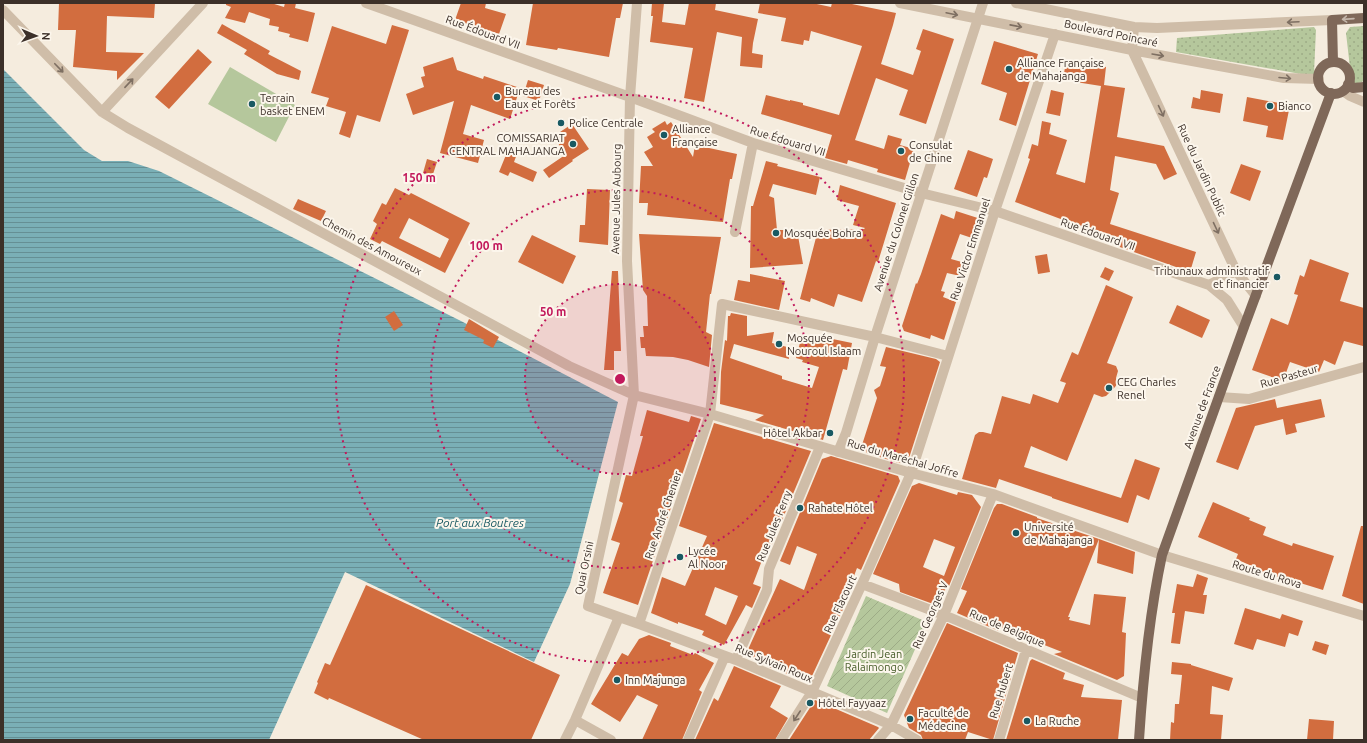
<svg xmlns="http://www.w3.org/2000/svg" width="1367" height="743" viewBox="0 0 1367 743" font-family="Ubuntu,sans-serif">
  <defs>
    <pattern id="park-dots" width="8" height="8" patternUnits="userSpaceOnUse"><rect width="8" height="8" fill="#b5c79c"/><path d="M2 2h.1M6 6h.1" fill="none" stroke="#9dab86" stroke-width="1.8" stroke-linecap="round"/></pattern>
    <pattern id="garden-furrows" width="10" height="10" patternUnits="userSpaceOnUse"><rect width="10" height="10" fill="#b5c79c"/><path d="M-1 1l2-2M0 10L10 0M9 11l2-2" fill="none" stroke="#9dab86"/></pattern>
    <pattern id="water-rules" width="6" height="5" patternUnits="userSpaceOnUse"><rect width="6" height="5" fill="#7aafb6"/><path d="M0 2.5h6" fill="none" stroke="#658f94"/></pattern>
  </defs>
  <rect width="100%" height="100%" fill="#f5ecde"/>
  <path fill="url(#park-dots)" d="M1364,26V81L1352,85L1346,33L1350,27Z
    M1314,27L1316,30L1314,73L1312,76L1176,52L1177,38Z"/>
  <path fill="url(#garden-furrows)" d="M866,596L927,622L887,713L827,686Z"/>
  <path fill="#b5c79c" d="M230,67L295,105L276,142L208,104Z"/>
  <path fill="url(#water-rules)" d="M3,69L84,150L102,161H128L159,171L459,320L618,402L570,584L534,662L345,572L269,740H3Z"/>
  <path fill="#d26d3f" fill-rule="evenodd" d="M59,3H155L154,18L107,16L106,52L144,53L117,80V71L73,67L76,30H58Z
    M226,3H271L284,7L285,3H296L295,8L315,13L308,42L289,37L290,34L278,31L279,27L269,25L270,19L249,12L245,23L225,18L231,7L226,5Z
    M461,3H486L485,8L506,14L499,34L455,20Z
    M533,3H623L620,18H616L609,57L558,48L557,50L526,45Z
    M652,3H664L662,22L685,25L689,3H716L715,10L758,19L753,43L752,53L763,55L762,68L740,66L742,37L717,32L704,102L684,98L693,48L650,42L653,16H651Z
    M760,3H812L831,7L832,3H847L896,13L893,25L881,64L913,75L921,51L916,49L923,29L954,39L926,124L899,115L908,90L876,78L855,140L884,149L888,135L902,139L900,145L914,149L905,180L877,172L878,169L848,160L847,164L825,158L832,135L761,114L766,95L790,101V100L803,103V105L839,115L862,46L811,31L809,41L804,40L803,45L781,41L786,18L758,13Z
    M222,24L270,51L268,54L301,71L299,80L277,74L244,54L247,50L217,33Z
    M392,25L409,30L380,122L357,115L350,138L339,134L346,112L326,106L329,98L311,93L332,26L386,44Z
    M994,41L1038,54L1016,126L999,120L1007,93L981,84Z
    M198,49L212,62L169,109L155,97Z
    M453,57L457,70L483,79L484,76L520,88L510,119L471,105L463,134L484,140L478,163L440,153L454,101L413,115L406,94L424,87L421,77L425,76L423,67Z
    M1066,61L1106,67L1104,85L1125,88L1117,137L1164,146L1177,174L1164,180L1156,164L1115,156L1110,190L1119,193L1110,224L1196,252L1190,272L1117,246L1120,238L1066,221L1015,202L1030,159L1028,158L1032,144L1038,146L1042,121L1051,123L1049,134L1067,140L1056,174L1085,183L1101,86L1063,80Z
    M528,80L544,85L539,101L523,96Z
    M1051,90L1064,93L1060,116L1046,113Z
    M1201,90L1223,94L1220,113L1191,108L1193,97L1200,99Z
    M1247,97L1290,105L1283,140L1266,137L1268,126L1243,121Z
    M665,121L667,125L671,122L693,157L695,145L737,154L732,179H730L723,222L647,215L648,203H639L641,166H653L644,152L653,147L647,137L655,132L652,129Z
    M572,124L589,149L572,160L573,161L549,178L543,170L565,155L554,136Z
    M508,150L517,154L514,162L537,172L533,182L510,172L508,176L499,172Z
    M968,150L993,159L987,178L984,177L977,197L954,189Z
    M427,159L437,162L432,177L423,173Z
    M766,161L778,164L777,166L820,177L816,195L773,184L769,196L774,198L777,230H797L803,264L750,268L751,206H753Z
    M1241,164L1261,171L1250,201L1230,193Z
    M840,185L896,203L878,262L876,261L862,302L838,294L834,307L811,298L810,302L800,299L818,230L864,229L865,228L853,225L859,206L837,200Z
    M395,188L409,195L411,193L470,223L445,273L382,241L380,244L370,239L377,224L373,221L382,203L386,205ZM409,218L449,239L440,258L399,238Z
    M587,189L610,190L608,245L579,242L580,225H585Z
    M298,199L326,211L321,221L293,209Z
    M956,211L984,220L978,240L960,234L951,259L969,264L965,277L947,273L941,291L945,292L943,297L956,302L944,340L931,335L930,339L904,331L902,326L916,283L917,284L921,274L941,214L954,219Z
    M639,234L721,237L711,294H710L706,332L712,335L709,367L688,360L673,357L646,356L645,348H641L640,337H644L643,326H648L647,296L643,290Z
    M532,235L576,256L563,284L518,262Z
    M1047,254L1050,272L1038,274L1035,256Z
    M1310,259L1349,273L1340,301L1364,308V340L1363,346L1344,341L1335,365L1324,360L1319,372L1290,362L1283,381L1252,370L1271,318L1288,325L1298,295L1294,294L1300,275L1304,277Z
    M1105,267L1114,271L1109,281L1100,277Z
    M612,271H618L621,351H614V370H604Z
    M750,274L785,281L779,310L734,300L738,280L750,282Z
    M1106,285L1133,297L1107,363L1116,366L1118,371L1116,378L1117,384L1115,387L1106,396L1102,397L1094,394L1067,461L1031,446L1024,467L1121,498L1135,459L1160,468L1149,500L1137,495L1128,523L1052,498V497L999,479L996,488L962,479L975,435L979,432H983L991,434L1002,396L1030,404L1033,394L1058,403L1066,383L1060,381L1072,352L1078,355Z
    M1177,305L1210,320L1202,338L1169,323Z
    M394,311L403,325L394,331L385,317Z
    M731,313L747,316V336L774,332L772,343L787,347L789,359L734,344L730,358L782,376V379L812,388L819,367L802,362L803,360L796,358L802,335L818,338V336L852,343L847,370L843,369L823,440L755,420L764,415L720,404L721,372L725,340L727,341L728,316H730Z
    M469,319L499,337L493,348L483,343L484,340L464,330Z
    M886,347L936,359L940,362L909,458L899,463L867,453L862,445L877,398L874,390L880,386L886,367L880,366Z
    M1275,399L1277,408L1321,399L1325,417L1295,424L1297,432L1286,435L1283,419L1255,426L1238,470L1216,462L1236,408Z
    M647,410L689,422L691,416L701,419L638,605L603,593L620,543L611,540L623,503L619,501L626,475L632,476L643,436H640Z
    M714,423L811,451L767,556L764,555L753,584L761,587L752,608L746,605L724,645L702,635L704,631L678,622V624L651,613L662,577L685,586L707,536L679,526ZM715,587L738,596L726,625L705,615Z
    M831,456L898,476L900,481L861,570L857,568L843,605H845L812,676L808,679H804L788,672L787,674L769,667H775L746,654L780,579L804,590L817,554L797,546L790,565L780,561L822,459Z
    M919,483L957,495L958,492L972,495L981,507L949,586L947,585L939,604L936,605L900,592L899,584L873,574L912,486ZM934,539L955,547L944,576L923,567Z
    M1213,502L1250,518L1249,520L1266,527L1263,535L1292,546L1293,543L1334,556L1323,590L1297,582L1296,585L1282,581V579L1253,568L1254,567L1236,559L1238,554L1198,537Z
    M997,504H1002L1037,517V518L1099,539L1068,617H1070L1069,620L1090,625L1094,594L1126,597L1122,632L1126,633L1124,676L1117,680L1054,654L1062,652L994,625L999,631L957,613L967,591L961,589L994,508Z
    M1361,526H1364V604L1342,596Z
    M1099,539L1135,552L1133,574L1097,563Z
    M1197,574L1208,578L1203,595H1207L1204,614L1185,611L1180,644L1171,643L1175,613H1172L1177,584L1193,587Z
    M366,585L560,675L531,740H424L329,698L328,700L314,693L318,683L317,682L325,663L330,665Z
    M1245,608L1280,619L1282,614L1303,621L1298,636L1289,633L1285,647L1257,639L1253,650L1234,644Z
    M947,623L1018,653L993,740L968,732L965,740H923L921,735L909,728L904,715Z
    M649,635L671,643L670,646L693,655L695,653L714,663L699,690L702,692L682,740H642L658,705L637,695L620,722L591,704L622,653L628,656L639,639Z
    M1315,641L1329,645L1326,655L1312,650Z
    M1032,659L1065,673L1063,679L1084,685L1081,697L1122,700L1118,740H1006L1030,661Z
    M1172,662L1191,664V665L1233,678L1229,691L1212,686L1210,714L1223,715L1221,740H1170L1171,722L1174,723L1175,704H1179L1182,675L1171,674Z
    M734,666L781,686L770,707L788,718L775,740H695L714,698L718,701Z
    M815,700L878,727L879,728L869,740H789Z
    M1309,719L1334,721L1333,740H1307Z"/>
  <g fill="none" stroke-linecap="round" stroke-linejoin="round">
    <path stroke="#cfbda8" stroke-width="10" d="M366,3L630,97L753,143L921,193L995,211L1209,285L1227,300L1244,327
      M900,3L1132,50L1284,78L1319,79
      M1016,3L1134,27L1157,28L1332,20
      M3,10L102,112L128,128L569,366L634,395L710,414L911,473L993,494L1162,555L1364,616
      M1134,27L1132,50L1236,271L1256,296
      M1343,91L1350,96L1364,102
      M102,112L203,3
      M735,232L753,143
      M1209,285L1236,271
      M1219,397L1249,399L1364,367
      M838,452L846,433L875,337L983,3
      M862,584L944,615L1142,698
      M619,617L639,624L736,660L891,725L917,740
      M639,624L710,414L722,304L875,337L948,356
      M736,660L767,590L769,569L820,447
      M575,720L611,740
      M565,740L575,720L619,617L588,606L634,395L627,261L630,97L637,3
      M688,740L725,656
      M781,740L812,692L862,584L911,473L995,211L1055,34
      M878,740L891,725L944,615L993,494
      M999,740L1026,650"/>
    <path stroke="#7f6859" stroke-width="10" d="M1333,62L1332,20L1364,18
      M1318 78a16 16 0 1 1 32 0a16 16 0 1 1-32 0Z
      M1348,84L1353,88L1364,87
      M1139,740C1143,678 1149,616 1162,555L1244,327L1331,93"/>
  </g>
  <defs><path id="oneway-shaft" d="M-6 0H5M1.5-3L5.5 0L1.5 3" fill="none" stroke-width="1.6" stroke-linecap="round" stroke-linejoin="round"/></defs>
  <g stroke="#7e6f62">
    <use href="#oneway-shaft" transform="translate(952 14) rotate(12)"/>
    <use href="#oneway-shaft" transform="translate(1293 22) rotate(177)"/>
    <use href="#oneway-shaft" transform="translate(1016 26) rotate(11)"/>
    <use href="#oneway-shaft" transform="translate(1158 55) rotate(10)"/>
    <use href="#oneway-shaft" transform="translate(59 68) rotate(46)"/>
    <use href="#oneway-shaft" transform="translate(1285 78) rotate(5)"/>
    <use href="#oneway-shaft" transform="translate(129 83) rotate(-47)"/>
    <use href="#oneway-shaft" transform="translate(1161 111) rotate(65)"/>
    <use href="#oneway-shaft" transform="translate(1216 228) rotate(65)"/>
    <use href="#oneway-shaft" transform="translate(797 716) rotate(123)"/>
  </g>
  <use stroke="#c4b6aa" href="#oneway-shaft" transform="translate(1348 19) rotate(176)"/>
  <circle cx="620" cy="379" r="95" fill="#c2185b" fill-opacity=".12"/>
  <g fill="none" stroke="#c2185b" stroke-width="2" stroke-dasharray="2 4">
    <circle cx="620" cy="379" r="95"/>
    <circle cx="620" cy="379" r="189"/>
    <circle cx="620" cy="379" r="284"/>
  </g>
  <g fill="#195962" stroke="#fcf6ec" stroke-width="1.5">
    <circle cx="1009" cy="69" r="4"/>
    <circle cx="497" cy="97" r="4"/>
    <circle cx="252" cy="104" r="4"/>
    <circle cx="1270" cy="106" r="4"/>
    <circle cx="561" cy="123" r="4"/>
    <circle cx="664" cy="135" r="4"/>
    <circle cx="573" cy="144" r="4"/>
    <circle cx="901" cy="151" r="4"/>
    <circle cx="776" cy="233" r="4"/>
    <circle cx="1277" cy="277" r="4"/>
    <circle cx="779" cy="344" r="4"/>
    <circle cx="1109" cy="388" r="4"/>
    <circle cx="830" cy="433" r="4"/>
    <circle cx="800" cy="508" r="4"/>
    <circle cx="1016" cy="533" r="4"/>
    <circle cx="680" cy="557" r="4"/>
    <circle cx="617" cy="680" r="4"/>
    <circle cx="810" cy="703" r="4"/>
    <circle cx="910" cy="719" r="4"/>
    <circle cx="1027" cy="721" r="4"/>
  </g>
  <g text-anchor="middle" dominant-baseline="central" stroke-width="4" stroke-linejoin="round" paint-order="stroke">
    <g font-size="11" fill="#3c3029" stroke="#fcf6ec">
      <text transform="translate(483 32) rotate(20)">Rue Édouard VII</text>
      <text transform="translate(1111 33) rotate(12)">Boulevard Poincaré</text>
      <text transform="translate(788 141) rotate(17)">Rue Édouard VII</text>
      <text transform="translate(1202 170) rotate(65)">Rue du Jardin Public</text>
      <text transform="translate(616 199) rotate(-89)">Avenue Jules Aubourg</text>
      <text transform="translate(896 232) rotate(-72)">Avenue du Colonel Gillon</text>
      <text transform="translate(1098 234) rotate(19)">Rue Édouard VII</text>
      <text transform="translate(372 246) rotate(28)">Chemin des Amoureux</text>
      <text transform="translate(970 249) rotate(-72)">Rue Victor Emmanuel</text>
      <text transform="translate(1289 376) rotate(-16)">Rue Pasteur</text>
      <text transform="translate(1202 407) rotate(-70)">Avenue de France</text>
      <text transform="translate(903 458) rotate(16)">Rue du Maréchal Joffre</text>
      <text transform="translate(663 515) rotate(-71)">Rue André Chenier</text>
      <text transform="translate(774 526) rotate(-68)">Rue Jules Ferry</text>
      <text transform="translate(584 568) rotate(-78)">Quai Orsini</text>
      <text transform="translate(1267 574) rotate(17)">Route du Rova</text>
      <text transform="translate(840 604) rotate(-65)">Rue Flacourt</text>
      <text transform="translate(930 615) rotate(-66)">Rue Georges V</text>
      <text transform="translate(1007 628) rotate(23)">Rue de Belgique</text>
      <text transform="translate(774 663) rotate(23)">Rue Sylvain Roux</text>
      <text transform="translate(1001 691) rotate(-73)">Rue Hubert</text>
    </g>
    <g font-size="11" fill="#3c3029" stroke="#fcf6ec" text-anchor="start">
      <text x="1017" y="63">Alliance Française<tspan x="1017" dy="13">de Mahajanga</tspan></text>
      <text x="505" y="91">Bureau des<tspan x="505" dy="13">Eaux et Forêts</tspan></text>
      <text x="260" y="98">Terrain<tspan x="260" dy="13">basket ENEM</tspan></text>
      <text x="1278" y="106">Bianco</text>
      <text x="569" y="123">Police Centrale</text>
      <text x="672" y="129">Alliance<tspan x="672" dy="13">Française</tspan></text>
      <text x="565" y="138" text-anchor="end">COMISSARIAT<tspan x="565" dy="13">CENTRAL MAHAJANGA</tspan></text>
      <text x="909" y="145">Consulat<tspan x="909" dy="13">de Chine</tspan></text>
      <text x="784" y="233">Mosquée Bohra</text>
      <text x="1269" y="271" text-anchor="end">Tribunaux administratif<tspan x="1269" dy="13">et financier</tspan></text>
      <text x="787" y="338">Mosquée<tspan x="787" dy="13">Nouroul Islaam</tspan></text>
      <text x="1117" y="382">CEG Charles<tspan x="1117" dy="13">Renel</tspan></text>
      <text x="822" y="433" text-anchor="end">Hôtel Akbar</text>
      <text x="808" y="508">Rahate Hôtel</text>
      <text x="1024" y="527">Université<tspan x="1024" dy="13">de Mahajanga</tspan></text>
      <text x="688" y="551">Lycée<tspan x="688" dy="13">Al Noor</tspan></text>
      <text x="625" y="680">Inn Majunga</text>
      <text x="818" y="703">Hôtel Fayyaaz</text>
      <text x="918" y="713">Faculté de<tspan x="918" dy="13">Médecine</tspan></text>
      <text x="1035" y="721">La Ruche</text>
    </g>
    <g font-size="11" fill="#475d2a" stroke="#fcf6ec">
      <text x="874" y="654">Jardin Jean<tspan x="874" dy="13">Ralaimongo</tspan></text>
    </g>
    <g font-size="12" font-style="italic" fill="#195962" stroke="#fcf6ec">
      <text x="480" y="522">Port aux Boutres</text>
    </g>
  </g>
  <circle cx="620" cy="379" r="6" fill="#c2185b" stroke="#fcf6ec" stroke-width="2"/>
  <g font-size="12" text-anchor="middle" font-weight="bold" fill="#c2185b" stroke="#fcf6ec" stroke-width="4" stroke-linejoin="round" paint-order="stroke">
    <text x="419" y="182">150 m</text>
    <text x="486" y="250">100 m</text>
    <text x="553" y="316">50 m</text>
  </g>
  <rect width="1367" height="743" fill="none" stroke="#3c3029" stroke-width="8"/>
  <g transform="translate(36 36) rotate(92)" stroke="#fcf6ec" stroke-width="3" paint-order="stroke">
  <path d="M0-3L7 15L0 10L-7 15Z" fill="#3c3029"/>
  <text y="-6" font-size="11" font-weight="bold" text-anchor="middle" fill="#3c3029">N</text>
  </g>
</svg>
